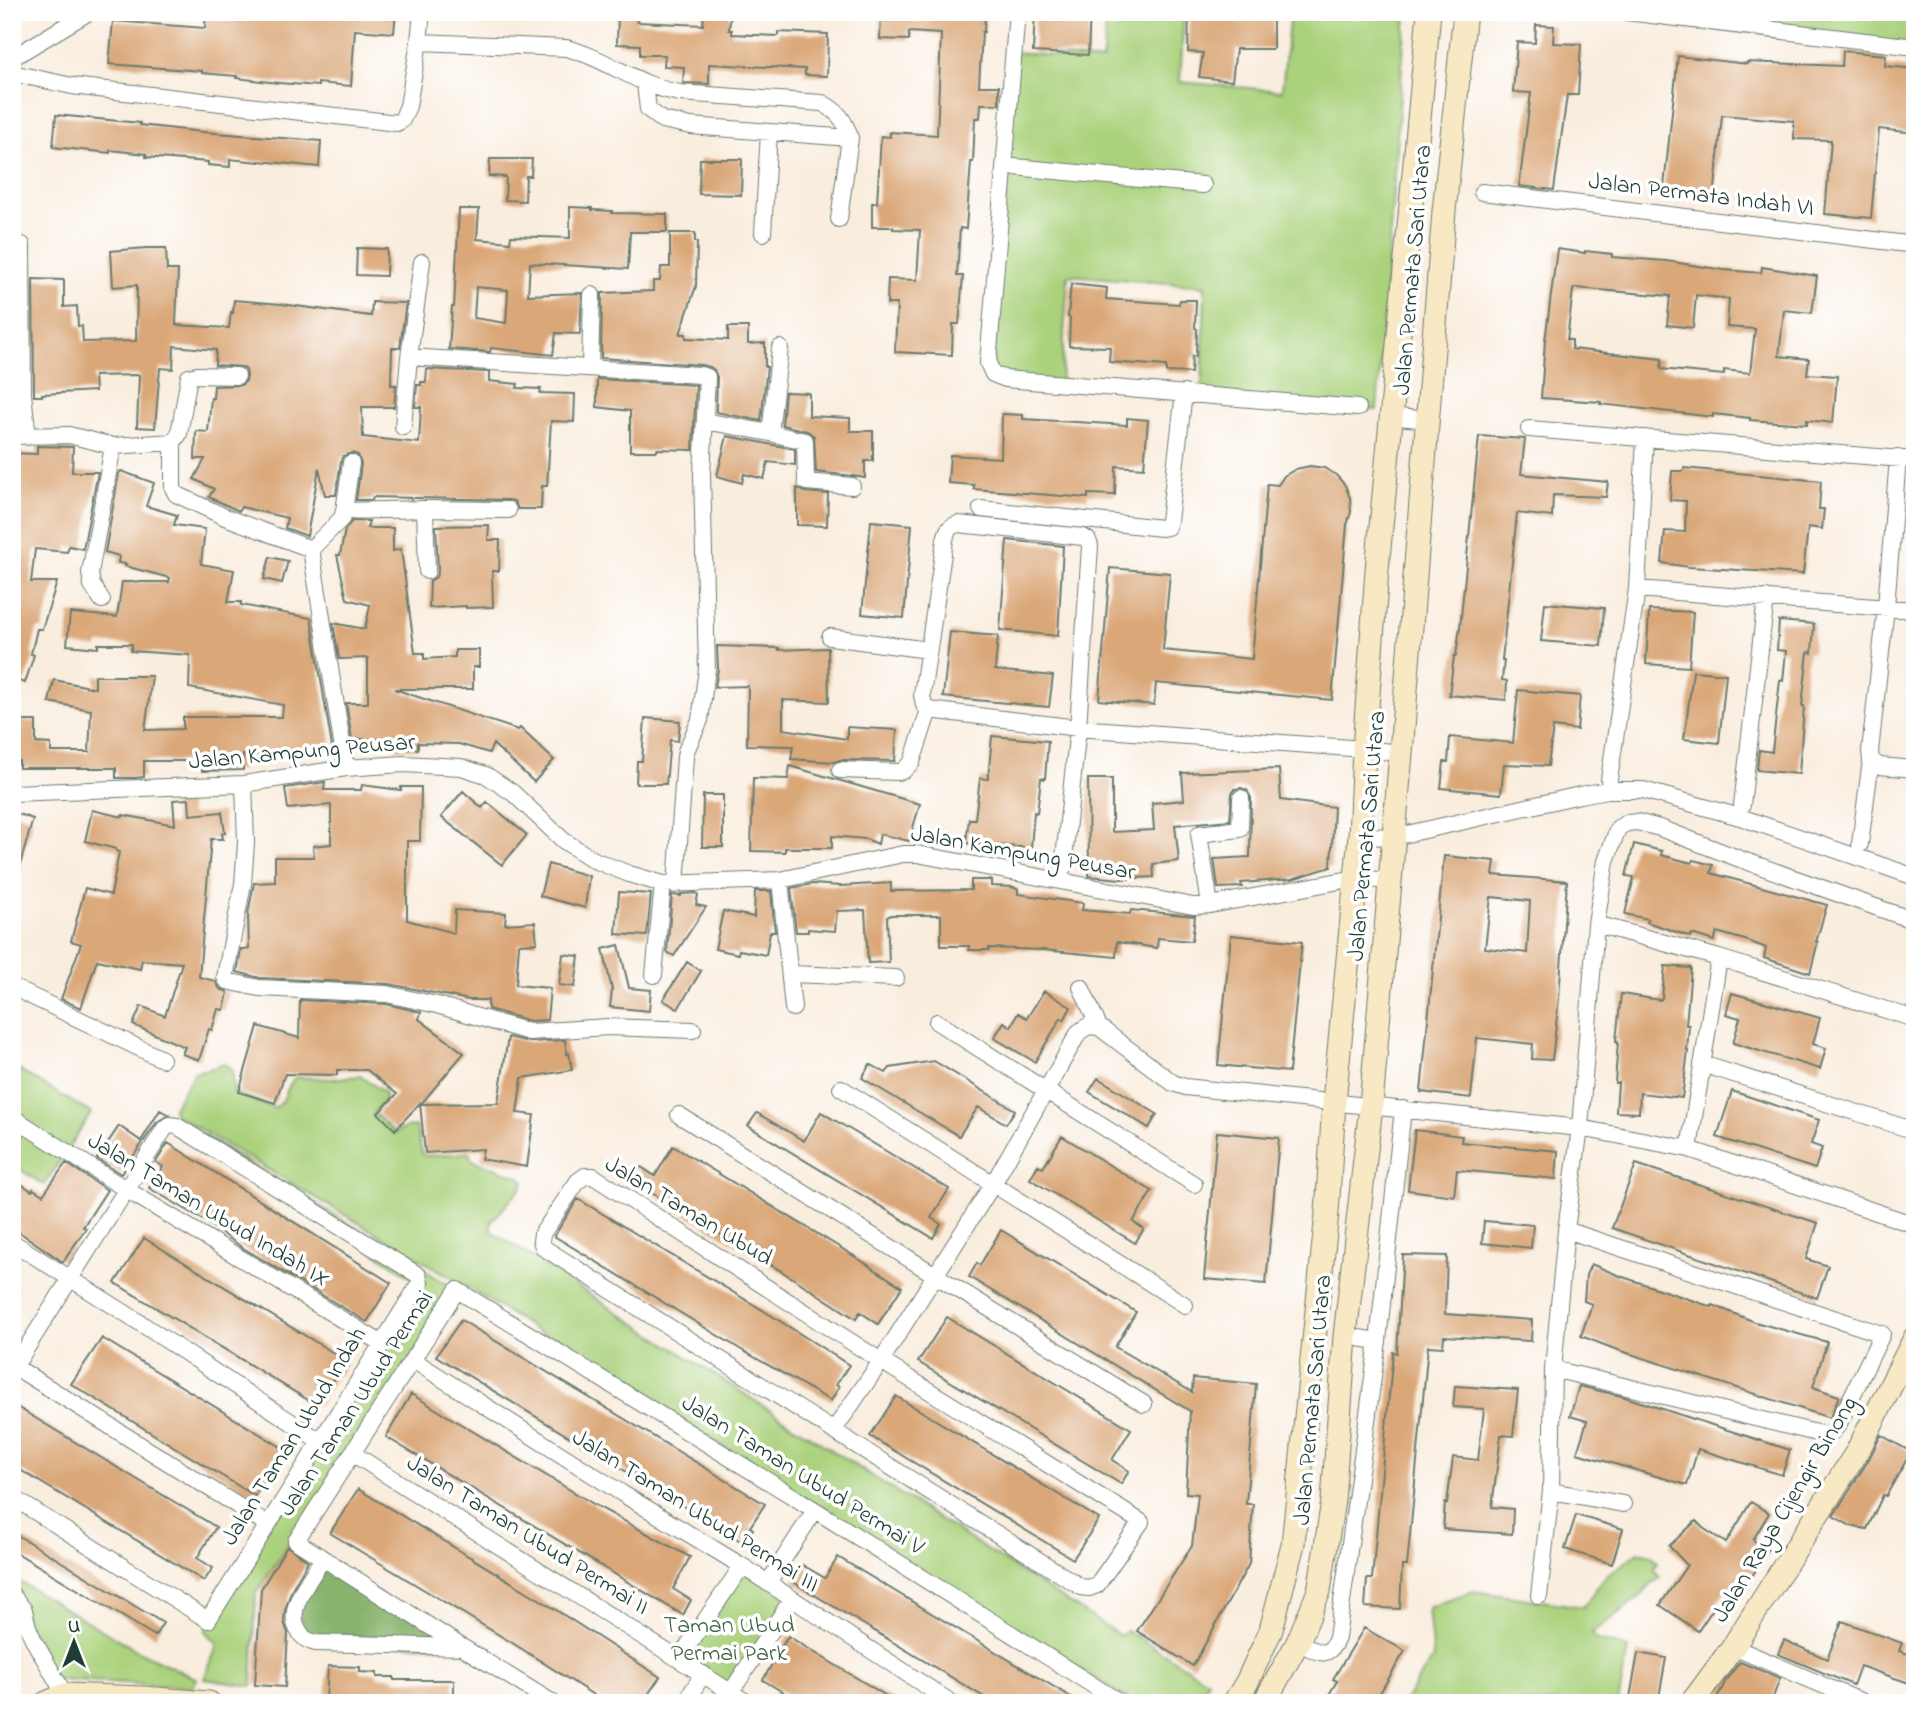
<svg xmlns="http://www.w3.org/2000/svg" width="1927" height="1715" viewBox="0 0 1927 1715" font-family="'Indie Flower',sans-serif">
  <rect width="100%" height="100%" fill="#fff"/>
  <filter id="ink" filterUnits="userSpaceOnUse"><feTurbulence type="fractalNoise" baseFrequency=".0143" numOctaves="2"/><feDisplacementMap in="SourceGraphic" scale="14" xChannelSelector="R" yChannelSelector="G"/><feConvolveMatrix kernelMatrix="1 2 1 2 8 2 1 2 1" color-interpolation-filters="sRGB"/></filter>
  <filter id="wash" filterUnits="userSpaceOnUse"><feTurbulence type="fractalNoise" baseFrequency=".00686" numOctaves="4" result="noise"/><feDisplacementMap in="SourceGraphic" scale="28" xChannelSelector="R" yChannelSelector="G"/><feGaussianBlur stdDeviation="1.57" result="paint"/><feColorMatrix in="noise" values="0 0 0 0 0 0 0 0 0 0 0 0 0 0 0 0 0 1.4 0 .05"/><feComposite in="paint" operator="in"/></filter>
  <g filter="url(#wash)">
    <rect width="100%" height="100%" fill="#f9edde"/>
    <path fill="#aad17c" stroke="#648758" stroke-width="2" d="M1108,12H1184L1180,82L1282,91L1290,12H1406L1377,410L1202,395L1205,286L1068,275L1061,383L993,374L1013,52L1102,61Z
      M1716,12H1915V47L1715,23Z
      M220,1064L226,1065L232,1070L234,1093L274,1108C287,1104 285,1085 296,1077L330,1079L360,1076L385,1093V1100L374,1113L395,1133L407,1127L416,1126L422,1154L425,1156L469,1153L472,1160L520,1177L524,1182L523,1186L491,1222V1229L493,1232L1119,1635H1122L1126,1630L1208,1681L1194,1703H1135L452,1278L174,1114L173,1108L195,1072L214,1068Z
      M12,1066L91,1113L44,1185L12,1164Z
      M180,1121L457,1290L256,1593L252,1685L251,1686L204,1679L218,1644L206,1631V1628L267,1524L420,1283Z
      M1639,1552L1651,1555L1658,1562L1654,1569L1660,1577L1634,1601L1592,1633L1595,1639L1628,1648L1618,1703H1403L1433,1658L1428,1608L1473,1591L1583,1607L1604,1578Z
      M742,1566L792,1599L731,1692L679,1659Z
      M13,1578L138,1651L197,1679L192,1687L55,1679L12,1595Z"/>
    <path fill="#87b36c" stroke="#537850" stroke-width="2" d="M323,1558L462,1647L310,1642L295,1607Z"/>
    <g id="blocks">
      <path fill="#daa778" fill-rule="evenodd" d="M206,12H396L394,33L355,30L351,86L318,83V86L279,83L236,78L237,76L202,73V71L109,64L113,21L205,28Z
        M704,12H731L729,30H732V34L778,36V32L828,34L827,76L805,75V69L709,64V84L683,83L684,67L664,66L665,55H640V45L617,44L618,13L637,14V22L703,25Z
        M881,12H985L984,32H982L979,86H999V104H981L980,118H975L973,162H971L966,229L960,228L957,276H963L959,324H953L952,355L895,352L897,304H887L888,279L917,280L920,230L893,229V227H872V203H877L881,136L890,137V132L937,135L941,34L909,32V40L880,39Z
        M1035,12H1090L1088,55L1033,52Z
        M1189,12H1220V16H1273V49H1236L1232,81L1199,77L1203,53L1188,52Z
        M1536,25L1554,26L1553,43L1581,44L1578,95H1567L1554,190L1519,186L1531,93L1513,92L1517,42L1535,43Z
        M1843,51L1886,55L1885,66L1915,69V133L1879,129L1871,218L1825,214L1831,140L1794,139V121L1722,115L1714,200L1663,196L1678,56L1747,64V62L1842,66Z
        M56,115L140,123V125L203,132L321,141L319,167L259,161V162L230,159V167L208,165V162L146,157V154L110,150V153L53,147Z
        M490,159H532L531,176H526L525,201L505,200L506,177L489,176Z
        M700,159H742L741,195L699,194Z
        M570,207L592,208V210L612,211V213L667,214V232H630L628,269L530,263L528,295L582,293L580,334L556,333L553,355L491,348L490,352L449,349L452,307H454L459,209H479L477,239L510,242L511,236L570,238ZM476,287L508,290L506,323L474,318Z
        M670,233H695V242H697L696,286L680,334H686V338L728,340V327H748V344L765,343V367H767L761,421L716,412L717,377L714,370L710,367L701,365L601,358L602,293L653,291V281H660L661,267H670Z
        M146,248H166L167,270H178L176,325L229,328L231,312L233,313L234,300L281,304L371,316L372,302L406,303L400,348H392L391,385H396L394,407H362L363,437L419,443L421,407H415L417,385H421V382H426L427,369L489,372V381L518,384L517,388L541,389L540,393L575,394L574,422L551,421L547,486H542L541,509H518L514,501L508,500L373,497L372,500H356L361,464L358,455L352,453L343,456L341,461L336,495H325L319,468L307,536L285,528L287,518L241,507L239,511L215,500L209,497L214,489L194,479L205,459H195L196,431L208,432L211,398H213L214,386L241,385L246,381L247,376L246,370L242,367L215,365L216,350L174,346L173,369L160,368L155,428L137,427L139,375L94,376L95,391L42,394V396H34L33,279L64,280V307L77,306L78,326H82L83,342L136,341L137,285L113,287L111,251Z
        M357,248L387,249L386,276L356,275Z
        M1557,249L1585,253V251L1612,254V257L1666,261L1724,270L1761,273L1762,267L1817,276L1812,313L1784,310L1779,356L1809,359L1807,374L1837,376L1833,423L1807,420V424L1750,420V418L1713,414V417L1600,404L1601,402L1541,398L1545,341ZM1575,288L1670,296L1667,325L1693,328L1696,295L1729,299L1727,327L1755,329L1750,373L1724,370V375L1661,369L1662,359L1572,349V340H1567L1573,290Z
        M1071,284L1107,288L1106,299L1179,304L1180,300H1196L1195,328L1197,329L1196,357L1192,356L1191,373L1166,372V366L1109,362L1110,347L1069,346L1070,318L1068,317Z
        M597,379L696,385L693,450L657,449V451H630V411L597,407Z
        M785,392L809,393V416L850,418V431H873V461H865V478L853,476L816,472L814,436L807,431L782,425Z
        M1002,414L1023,415V419L1127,425V418L1148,420L1144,468L1116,466L1115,495L1088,494V498L974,489V485L948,483L950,455L1001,458Z
        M727,436L795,449V465L768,462L764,479L744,474L742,483L717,476Z
        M1479,436L1525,439L1521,474L1608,482L1606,497L1553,495L1552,517L1517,513L1502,660H1504L1502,680L1507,681L1506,700L1449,695L1454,656H1456L1460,627Z
        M37,446L73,447L72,472H98L83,549L69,546L67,552L35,549L31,582H57L42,629H37L31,654L34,655L25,683L12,679V573L17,528L12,527V453L37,454Z
        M1310,466L1324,468L1336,475L1345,485L1350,498L1351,512L1347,525L1332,700L1156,683L1154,705L1099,700L1110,568L1170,573L1163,650L1252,659L1267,484L1278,485L1284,476L1296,469Z
        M1684,468L1821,481L1819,509H1824L1822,529L1808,527L1803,574L1689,567L1662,563L1665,531L1685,532L1686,501L1670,500L1672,471H1683Z
        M121,471L154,483L146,506L177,515L174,525L205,529L201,564L234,570L228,602H241V605L311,618L333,753L243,755V770L202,771V761H144V777L134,778H116V768H19V761H12V721H36V743L51,744V752H89L91,710L49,702L54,680L95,688V676H152L145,730L183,729V717H282L283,705L189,688L190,655L131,651L132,644H98V648L67,645L70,613L117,617L122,582H169L170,578L125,566L126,564L118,563L119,556L105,552L119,473Z
        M797,488L805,492L828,494L827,526L797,525Z
        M352,521H369L367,528H393V551L401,549L415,653H424V659L455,657V650H479V667H473V689H394L518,730L520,728L554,760L534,782L493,744L489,753L459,744L418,743V749H395L394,739H352L346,703H368V658L339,659L333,623L365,629L370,605L347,599L337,555H340L345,530Z
        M871,521L912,525L904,618L862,614Z
        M489,525L488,540H500L499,571H492L493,607L466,608V606L429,608L430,581L436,577L438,571L436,526Z
        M1007,540L1063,546L1058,636L1000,630Z
        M270,557L288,561L282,583L264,579Z
        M1545,603L1604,608L1601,646L1541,641Z
        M1649,610L1693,612L1689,667L1646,664Z
        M1779,621L1814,624L1812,653L1808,652L1802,706H1804L1799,774L1757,770L1759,750L1772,752L1780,680L1783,681L1786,651L1777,650Z
        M950,632L998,636L995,670L1053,676L1049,707L943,697Z
        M717,646L779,648V650L828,648L829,702L783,700V729L847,739V727L897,730L895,761L840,760L834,762L791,759L793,746L747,745L748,686L715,687L718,669Z
        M1693,671L1726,674L1719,743L1684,739Z
        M1518,690L1580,696L1577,730L1553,727L1548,766L1504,764L1501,794L1441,788L1444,762H1448L1450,737L1513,743Z
        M645,718L680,721L678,741L670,740L666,784H636L637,761H642Z
        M992,736L1048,741L1045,779L1041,778L1037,813L1034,812L1031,848L966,843L969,819H975L980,778L988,779Z
        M790,766L920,804L909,841L880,834L878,844L866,839L832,836V848H785V852L751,851L753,778L788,779Z
        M1279,769L1281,800L1334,807L1331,867L1292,879L1241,883L1242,887L1218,888L1214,859L1250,857L1251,798L1247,790L1241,788L1235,789L1232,793L1230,820L1175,825L1179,861L1153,864L1154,877L1121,879L1089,876L1088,779H1112V832L1154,830L1152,803L1184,800L1182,773Z
        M325,782L324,790H361L362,785L401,790V787H421L420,841H407V920L454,933L455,910L506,913L505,924L535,922L537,943L519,944L516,985L550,988L547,1020L530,1021L488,1009V1000H469L389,984L260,978L237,972L241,949H249L248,914L254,883L275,882V857H314L313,846L331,844V805L288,809L285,788Z
        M463,791L482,808L487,802L527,835L502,865L441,817Z
        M703,795H723V847H702Z
        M189,799L190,815L222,812L225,833H222L223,839H211L199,977L215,981L220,989L228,992L224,1010L218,1009L212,1030L209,1029L199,1060L182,1054L185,1047L133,1025L141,1006L165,1016L182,963L142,960L140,969L97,960L81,1008L61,999L81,944L71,941L85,888L111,895L119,852L116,851V849L85,841L92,810L123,817V815L175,825L173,800Z
        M12,812L33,819L17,875L12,874Z
        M1634,844L1662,851L1661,855L1692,863L1693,860L1713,865L1711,873L1827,905L1816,942H1818L1810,973L1764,958L1766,948L1748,941L1717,932L1714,941L1692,934L1691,937L1647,922L1648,919L1625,914L1634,877L1626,876Z
        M1444,856L1495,861L1493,875L1567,881L1559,998L1552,1060L1532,1059L1533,1044L1477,1038L1471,1098L1421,1092ZM1491,897L1530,901L1527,953L1485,948Z
        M548,864L589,876L585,908L540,896Z
        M971,880H991V886L1014,887V888L1018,889V894L1083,903L1082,910L1130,914L1131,910L1195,916L1192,941L1158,938L1157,948L1117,942L1116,957L1043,950L989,948V950H969V946H941V915H891L887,917L889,962L868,963L865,910L837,911L835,931L808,929V932H796L791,888L813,884L840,886L891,883V891L971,890Z
        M755,891H771L775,932H770L766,955L739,950L738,954L715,949L723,911L754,917Z
        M619,892L651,894L647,936L616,934Z
        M696,893L698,895L696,905L706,907L674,956L667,952L672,895L681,896V894Z
        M1231,935L1302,942L1289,1072L1218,1065Z
        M619,945L629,988L651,990L649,1011L610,1007L612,990L603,949Z
        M563,954L579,956L575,987L559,985Z
        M687,962L701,971L678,1009L663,1000Z
        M1665,966L1691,968L1686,1025H1689L1687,1051H1688L1682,1098L1640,1093L1639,1113L1616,1112L1618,1083H1615L1618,1041H1616L1621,994L1660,1000L1662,998Z
        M1044,991L1071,1007L1064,1020L1061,1018L1035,1062L994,1038L1004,1022L1011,1027L1018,1013L1027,1018Z
        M1732,993L1820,1018L1813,1044L1826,1048L1820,1069L1733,1043L1740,1018L1726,1014Z
        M300,1000L386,1004L421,1012L419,1019L464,1053L421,1104L498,1103L508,1037L529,1042L565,1040L567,1054L569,1053L572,1070L522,1078L517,1113L534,1115L527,1167L481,1159L483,1149L425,1153L420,1103L395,1130L378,1113L397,1094L367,1070H337V1075L285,1074L275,1103L239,1092L258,1026L299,1038Z
        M934,1061L1015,1110L1006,1124L978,1107L959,1136L862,1078L870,1064L886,1073L890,1068Z
        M1098,1078L1157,1114L1149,1128L1089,1092Z
        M1732,1091L1819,1120L1811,1144L1822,1148L1815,1169L1717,1137Z
        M160,1110L169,1115L157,1122L121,1174L97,1159L119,1126L141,1141Z
        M821,1112L949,1189L931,1218L941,1224L933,1238L748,1126L757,1113L804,1141Z
        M1415,1130L1462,1136L1461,1142L1558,1151L1556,1179L1457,1170L1454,1196L1408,1190Z
        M1217,1132L1279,1138L1266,1284L1204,1279Z
        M1062,1136L1152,1191L1133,1222L1144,1229L1135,1243L1030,1179L1038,1165L1043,1168Z
        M168,1143L391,1283L367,1322L243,1248L199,1217L149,1188L163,1167L156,1162Z
        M673,1146L854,1256L902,1287L878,1324L860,1312L856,1319L799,1282L632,1181L641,1167L655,1176Z
        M66,1163L107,1190L83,1227L86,1228L63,1262L12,1227V1178L32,1191L33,1189L43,1195Z
        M1636,1164L1818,1223L1806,1259L1828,1266L1817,1298L1612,1228Z
        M578,1199L761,1309L849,1365L836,1385L839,1387L831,1401L740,1349L554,1236Z
        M1484,1221L1533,1225L1531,1248L1482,1243Z
        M1001,1230L1136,1312L1115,1347L1144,1364L1192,1392L1193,1378L1256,1384L1246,1504H1253L1249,1564L1193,1666L1137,1631L1192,1546L1198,1494L1186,1493L1190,1411L969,1277L977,1263L980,1265Z
        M144,1238L347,1361L339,1375L337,1374L318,1406L115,1283Z
        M1403,1255L1447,1256L1445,1314L1532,1320L1531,1341L1444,1336L1443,1347L1428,1346L1407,1566H1402L1400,1609L1365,1607L1367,1579H1372L1393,1352L1397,1353Z
        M1591,1264L1620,1276L1712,1307L1713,1305L1755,1322L1827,1342L1813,1387L1839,1396L1830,1418L1612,1348L1581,1336L1592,1304L1584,1301L1586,1275Z
        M947,1317L1131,1429L1112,1460L1129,1471L1121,1484L918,1362Z
        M461,1320L765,1504L750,1527L753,1529L744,1543L436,1356Z
        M102,1338L286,1450L278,1463L276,1462L255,1496L71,1384Z
        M1455,1386L1518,1390L1513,1436L1501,1435L1492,1507L1513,1509L1512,1534L1443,1529L1445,1503L1447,1504L1453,1457L1478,1460L1484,1409L1453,1407Z
        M1579,1386L1625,1397L1790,1450L1782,1475L1698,1449L1687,1485L1577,1453L1587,1421L1570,1416Z
        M411,1394L595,1505L690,1557L673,1589L691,1600L683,1615L386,1437Z
        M896,1396L1099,1519L1073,1559L870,1436Z
        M12,1404L216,1527L197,1558L213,1568L204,1581L12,1465Z
        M1881,1435L1911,1452L1886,1496L1883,1495L1867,1529L1851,1526L1833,1516L1869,1459Z
        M358,1489L539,1599L660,1677L642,1703H606L514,1644L330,1533Z
        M1751,1502L1769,1513L1753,1540L1768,1550L1740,1596L1727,1588L1698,1631L1660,1605L1687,1565L1669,1546L1696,1521L1703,1528L1726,1543Z
        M1576,1515L1623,1529L1612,1564L1565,1549Z
        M12,1532L163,1623L155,1636L12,1550Z
        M287,1546L308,1561L292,1589L285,1610L284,1622L288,1633L285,1687L255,1685L261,1589Z
        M838,1557L1034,1675L1081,1703H994L793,1582L802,1565L825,1578Z
        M1842,1621L1902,1643L1899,1651L1915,1656V1685L1860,1666L1853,1685L1778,1654L1784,1640L1827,1659Z
        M1364,1628L1405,1651L1374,1703H1324L1337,1681L1333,1679Z
        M788,1636L817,1654L898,1703H801L763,1680Z
        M1638,1653L1666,1658L1658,1703H1629Z
        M1740,1662L1780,1678L1771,1703H1715L1726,1680Z
        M328,1666L360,1667V1672L377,1673V1677H394V1680H454V1703L326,1701Z"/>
    </g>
  </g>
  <g filter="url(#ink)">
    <use href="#blocks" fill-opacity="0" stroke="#6b7b70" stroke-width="2"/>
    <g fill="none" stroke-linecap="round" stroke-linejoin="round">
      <g stroke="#6b7b70" stroke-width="18">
        <path id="street" d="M1017,12L988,363L993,374L1006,379L1358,408
          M1627,12L1915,47
          M419,42L566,48C607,58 639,87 680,93L822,103C838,111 845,120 850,138L839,219
          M12,58L89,12
          M12,73L72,86L397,123L402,120L408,106L419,42L422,12
          M645,84L648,109L662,120L691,126L850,138
          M1004,166L1203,185
          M1482,192L1915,245
          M763,233L769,132
          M22,245L23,394L28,437
          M780,348L770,433L805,441L806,482L852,486
          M409,357L700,375L707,377L702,474L707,669L700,720L686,751L685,757L676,885
          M590,368L592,295
          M1390,416L1427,420
          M705,421L770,433
          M403,427L409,357L422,262
          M1529,429L1915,460
          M12,436L69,435L113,446L173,442L179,434L189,377L197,375L237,376
          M173,442V488L176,494L225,517L311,549
          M1898,458L1886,607L1870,751L1871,760L1879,766L1915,769
          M425,509L508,510
          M981,509L1162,528L1167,527L1169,521L1184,393
          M344,511L351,463
          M1637,589L1915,610
          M102,600L92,585L90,573L113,446
          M830,637L928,650
          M346,768L311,549L342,518L344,511L425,509L427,571
          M840,770L898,772L904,770L912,762L929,710
          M1609,780L1637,589L1645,438
          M244,784L246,843L243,884L225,977L227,981L259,988L387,994L437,1005L529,1032L608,1027L693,1030
          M12,793L244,784L346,768L403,764L461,767L486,775L513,793L564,841L594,860L629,874L663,884L780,880L903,854H917L1193,906L1210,905L1356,878L1390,881
          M1742,805L1766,598
          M1360,836L1394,837L1580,795L1608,790H1643L1740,817L1915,877
          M1860,844L1871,760
          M1063,868L1078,728L1090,546L1088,540L1083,537L958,524C948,527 947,531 945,540L922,695L924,705L929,710L1078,728L1364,749L1401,753
          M780,880L793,1008
          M1210,905L1199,834L1240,829L1241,798
          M1596,924L1719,958L1915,1019
          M790,974L896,978
          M654,975L663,884
          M12,987L162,1059
          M1081,987L1099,1027
          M937,1022L1194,1184
          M1702,1064L1915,1131
          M841,1088L1185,1305
          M679,1115L935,1275L1144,1404
          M12,1117L127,1190L381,1343
          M1689,1149L1719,958
          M585,1176H593L881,1361L1141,1522L1097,1585L1089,1588L1081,1587L544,1248L541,1241L542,1234L578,1181Z
          M12,1242L125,1313L320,1441
          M1345,1336L1378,1341
          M413,1360L623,1494L742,1566L952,1703
          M12,1365L267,1524
          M1553,1369L1825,1435L1832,1432L1838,1425L1882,1334L1566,1230
          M12,1371L165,1128L170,1125L177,1126L418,1275L420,1283L208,1620L12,1497
          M834,1430L881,1361L993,1184L1079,1032L1088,1026L1099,1027L1173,1083L1185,1087L1580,1128L1689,1149L1912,1224
          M352,1453L748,1703
          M1551,1491L1623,1504
          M323,1558C312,1577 285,1608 298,1630C303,1638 307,1641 316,1643L462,1647
          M768,1583L815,1510
          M12,1595L24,1610L28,1627L34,1641L65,1695
          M1539,1596L1551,1491L1553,1369L1566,1230L1580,1128L1596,924L1606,861L1618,828L1627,823L1637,822L1660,828L1740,859L1915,921
          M1298,1642C1317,1651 1327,1662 1337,1638L1378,1341L1403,1109
          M1733,1647L1865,1703
          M679,1659L742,1566
          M731,1692L792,1599
          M553,1703L462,1647L296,1541L457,1290L815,1510L1121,1703
          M685,1703L703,1674"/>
      </g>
      <g stroke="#6b7b70" stroke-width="25">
        <path id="secondary" d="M46,1703L65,1695L144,1698L209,1703
          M1234,1703L1247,1682L1271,1630L1293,1544L1327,1213L1334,1102L1360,836L1364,749L1377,570L1429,12
          M1264,1703L1298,1642L1319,1591L1333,1501L1345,1336L1371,1106L1401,753L1444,211L1465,12
          M1691,1703L1697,1696L1733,1647L1857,1452L1915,1338"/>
      </g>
      <use href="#street" stroke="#fff" stroke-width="16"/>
      <use href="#secondary" stroke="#f8e8c3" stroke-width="23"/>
    </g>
  </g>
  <g text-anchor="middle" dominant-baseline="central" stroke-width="7" stroke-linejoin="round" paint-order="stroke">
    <g font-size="24" fill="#1f3d34" stroke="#fff">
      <text transform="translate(1701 196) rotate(7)">Jalan Permata Indah VI</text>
      <text transform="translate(1414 270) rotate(-85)">Jalan Permata Sari Utara</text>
      <text transform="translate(302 753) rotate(-5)">Jalan Kampung Peusar</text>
      <text transform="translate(1368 836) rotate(-85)">Jalan Permata Sari Utara</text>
      <text transform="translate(1023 854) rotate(10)">Jalan Kampung Peusar</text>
      <text transform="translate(208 1211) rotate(31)">Jalan Taman Ubud Indah IX</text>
      <text transform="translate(688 1212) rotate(31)">Jalan Taman Ubud</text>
      <text transform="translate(1314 1400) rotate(-85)">Jalan Permata Sari Utara</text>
      <text transform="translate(357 1404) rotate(-57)">Jalan Taman Ubud Permai</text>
      <text transform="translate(295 1437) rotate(-58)">Jalan Taman Ubud Indah</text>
      <text transform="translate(802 1476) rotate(32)">Jalan Taman Ubud Permai V</text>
      <text transform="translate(1786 1510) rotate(-59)">Jalan Raya Cijengir Binong</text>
      <text transform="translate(695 1512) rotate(32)">Jalan Taman Ubud Permai III</text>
      <text transform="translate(527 1536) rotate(32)">Jalan Taman Ubud Permai II</text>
    </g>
    <g font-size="24" fill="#426246" stroke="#fff">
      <text x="729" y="1626">Taman Ubud<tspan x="729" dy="28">Permai Park</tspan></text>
    </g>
  </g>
  <rect width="1927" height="1715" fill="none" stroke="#fff" stroke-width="42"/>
  <g transform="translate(74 1642)" stroke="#ffffff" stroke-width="5" paint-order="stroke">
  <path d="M0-5L12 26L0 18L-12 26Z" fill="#1f3d34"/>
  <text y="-10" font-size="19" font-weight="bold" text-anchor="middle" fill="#1f3d34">U</text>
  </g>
</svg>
